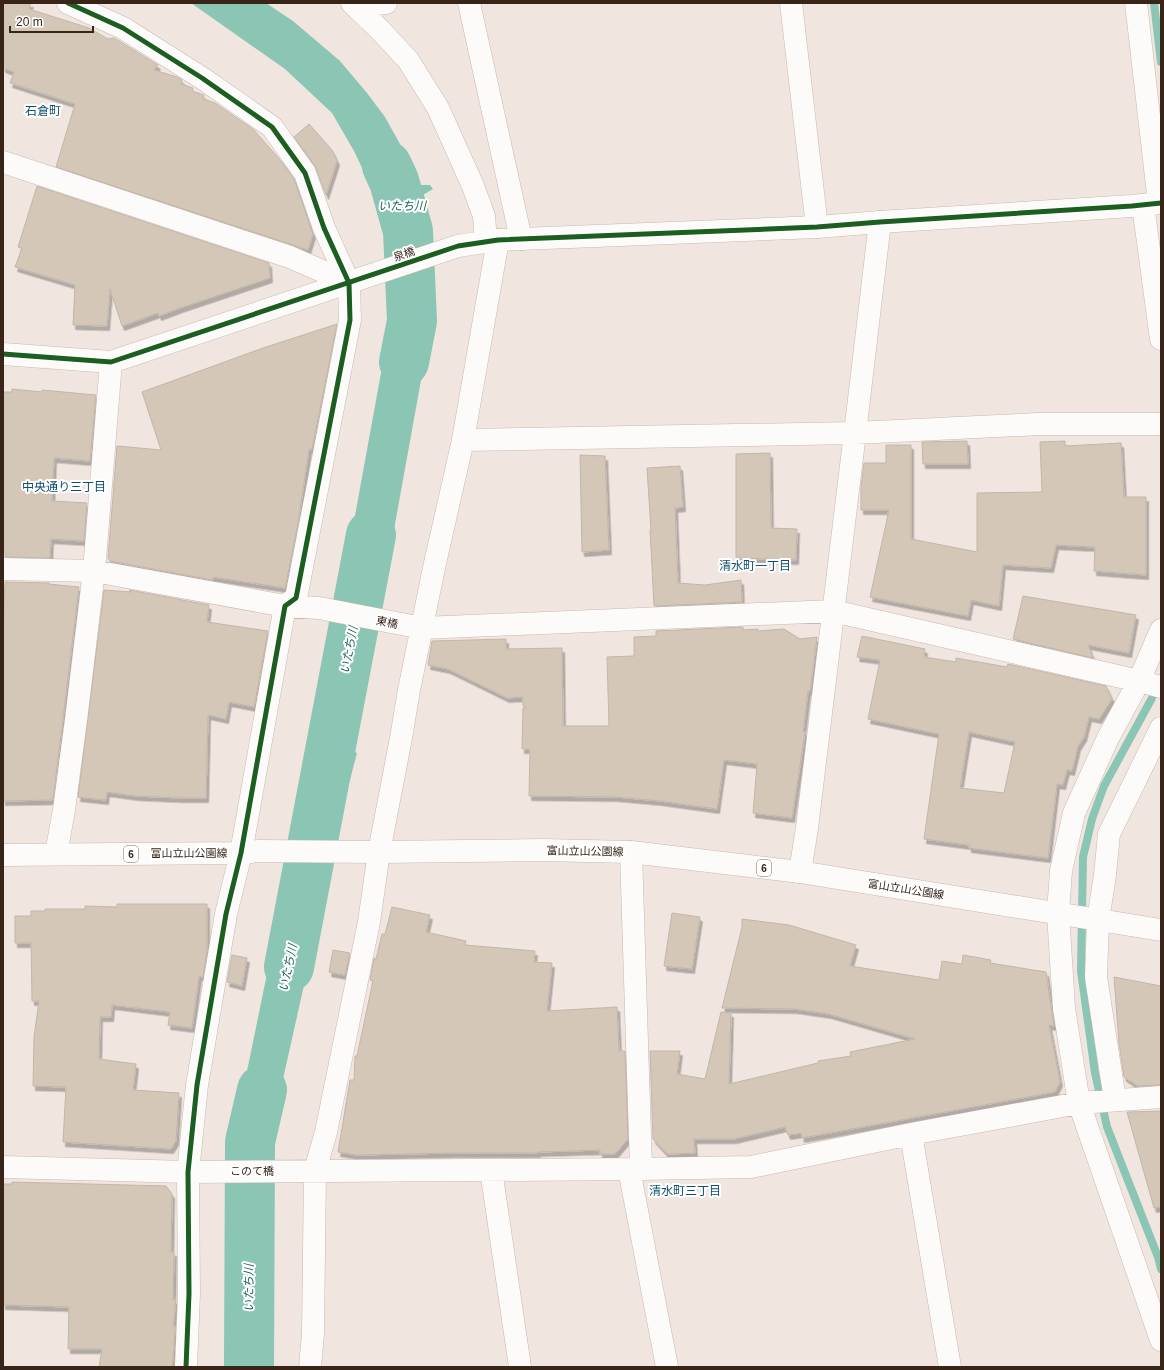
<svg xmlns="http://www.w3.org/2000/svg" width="1164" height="1370" viewBox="0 0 1164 1370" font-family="Arial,'Noto Sans JP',sans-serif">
  <defs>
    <filter id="shadow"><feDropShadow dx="2.5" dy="4.5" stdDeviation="0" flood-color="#0004"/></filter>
  </defs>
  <rect width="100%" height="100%" fill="#f1e6df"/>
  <path fill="#8bc5b4" d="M191,3H266L293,21L340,61L367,93L385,117L405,153L418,185H430L433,189L423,195L430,223L387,240L375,195L354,151L332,113L285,69Z
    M433,286V314L380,607L340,598L387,340L388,301Z
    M336,624L375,632L350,750L357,753L346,795H297Z
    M323,900L277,1106L271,1157L233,1158V1139L282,901Z
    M228,1184H269L273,1279V1320L268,1367H229L234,1289L235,1250Z"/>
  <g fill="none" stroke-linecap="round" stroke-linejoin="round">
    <path stroke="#8bc5b4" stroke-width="8" d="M1154,3L1161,62
      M1157,686L1152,698L1104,786L1092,819L1083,857L1081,971L1095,1073L1107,1127L1158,1257L1161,1269"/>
    <path stroke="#8bc5b4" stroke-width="50" d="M387,166L394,181L408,231L412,321L404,362
      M289,967L371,535
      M249,1367L250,1142L262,1090"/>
  </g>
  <path fill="#d4c7b8" stroke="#c2b6ab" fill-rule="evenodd" filter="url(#shadow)" d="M3,3H31L29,9L89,28L108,39L114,38L158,65L154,70L177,77L182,80L181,84L193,88L192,91L204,95L203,99L215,103L253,129L282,162L294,179L313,234L308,250L56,167L75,104L10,83L14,72L3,68Z
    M309,124L332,150L337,161L326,195L315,166L294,137Z
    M37,186L269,263L270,278L180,308L159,316L158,313L122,326L110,289L107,326L73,325L75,285L15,267L22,248L18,247Z
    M337,324L312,449H309L298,523L285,588L213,577V580L110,561L108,558L117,446L161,450L142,392L263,348Z
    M12,389L42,392V390L96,395L90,461L54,458L52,501L87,503L84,541L51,539L50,558L6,557V553H3V392H12Z
    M967,441L968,464H923L922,442Z
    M1065,441V446L1121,443L1124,497H1146V575L1094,571L1095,547L1056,545L1051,568L1003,565L999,606L971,600L968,616L870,597L889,510H861V488L864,463H886V445H911V539L977,552V493L1042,492L1040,442Z
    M770,453L771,528L797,529L796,560L736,558V454Z
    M580,455L605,456L609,550L582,552Z
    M680,466L683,507L675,508L678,583L705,585L741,580L742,602L654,606L650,530H651L647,468Z
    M5,582L49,583V584L79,587L53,800L3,801V637Z
    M104,590L131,592L129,590L209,605L207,622L268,631L254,707L229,702L226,719L208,715L206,798H181L136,796L107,792L106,800L78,797Z
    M1023,596L1136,615L1129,653L1088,645L1093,658L1013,639Z
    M743,627V630L758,629V631L784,629L800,639L817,637L810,691H808L803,732H805L792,818L753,813L757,764L724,760L717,809L660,801L616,797L529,796L530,749H522L523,708H527L523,706V697L507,698L448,669L428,665L432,641L506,639V649L562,648L563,726H609L607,657L634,656V637L656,636V631Z
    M862,636L925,649L924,657L956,662V658L1007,667L1008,664L1106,686L1112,699L1099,719L1089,717L1084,737L1078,746L1072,771L1067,770L1063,785L1057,784L1048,858L969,848V845L924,839L939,734L868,719L880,660L857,657ZM969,732L1015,742L1004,793L960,788Z
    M117,904H207V950L203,977L199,976L192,1028L168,1025L170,1012L112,1005L111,1017H100L99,1059L136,1064L133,1090L179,1093L176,1141L171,1149L63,1142L66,1087L33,1086L34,1037L39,1001H32L31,943H15V916H31V911H45V909H85V906L117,907Z
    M392,907L430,915L426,932L466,941L465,945L535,951L534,962L552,963L547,1011L617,1007L619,1051H625L628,1139L615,1154H600V1150L538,1152V1153H452L357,1155L338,1152L350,1080H354L355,1056H357L373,981L370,980L374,958L376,959L382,934H385Z
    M672,913L700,917L692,969L664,966Z
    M742,919L789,925L856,945L850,966L939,980L942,961L962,964L963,955L991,960L990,963L1046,972L1054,1026L1049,1025L1060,1082L1055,1092L802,1138L801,1133L788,1135L785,1127L734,1139H694L695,1153L667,1154L653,1139L650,1051H680L677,1074L705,1079L721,1012L731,1013L729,1084L818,1063V1061L851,1056L850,1052L915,1039L829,1014L795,1009L722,1008L742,927Z
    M333,950L350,953L345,975L329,972Z
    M232,955L247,958L242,986L227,982Z
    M1114,977L1161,986V1085L1138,1086L1124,1077L1119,1043Z
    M1161,1111V1207L1154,1208L1127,1112Z
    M12,1182L166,1186L172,1194L171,1252H174L173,1300H176L173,1326H175L174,1346L172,1367H99L102,1349H68L69,1307L3,1305V1184H12Z"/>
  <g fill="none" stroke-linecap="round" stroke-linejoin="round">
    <g stroke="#c7b8af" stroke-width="23">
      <path id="street" d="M68,3L123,28L202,78L272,127L305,173L324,228L349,283L350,320L296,598L285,606L241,853L226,914L197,1085L188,1172L189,1294L186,1367
        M352,3L381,31L408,60L438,108L473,186L484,216L486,242
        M469,3L521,239
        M791,3L817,227
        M1136,3L1159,203
        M356,6L386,3
        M3,162L290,257L349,283
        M1143,205L1161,339
        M463,440L855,433L1039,424H1161
        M3,569L94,571L285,606L319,608L422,628L833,611L1139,681L1161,687
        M1161,630L1139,681L1108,738L1074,813L1061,871L1058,913L1064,1008L1079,1103L1161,1340
        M631,852L641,1169
        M56,854L64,810L76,720L94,571L111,362
        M800,872L807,828L855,433L880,222
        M1115,1100L1096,977L1098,920L1105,875L1109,834L1161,728
        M911,1134L950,1367
        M3,1167L188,1172L641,1169L751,1167L911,1134L1079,1103L1161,1097
        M629,1169L667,1367
        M491,1170L520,1367
        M310,1367L313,1334L315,1171L326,1132L369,922L379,852L401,738L409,690L435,563L463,440L498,240"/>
    </g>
    <g stroke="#c7b8af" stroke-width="23">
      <path id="secondary" d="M3,354L111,362L458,246L498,240L817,227L880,222L1132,206L1161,203"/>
    </g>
    <g stroke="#c7b8af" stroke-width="23">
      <path id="primary" d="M3,855L241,853L259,851L379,852L543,850L631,852L800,872L1161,930"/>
    </g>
    <use href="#street" stroke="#fdfbfa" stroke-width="22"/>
    <use href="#secondary" stroke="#fdfbfa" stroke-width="22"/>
    <use href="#primary" stroke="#fdfbfa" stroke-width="22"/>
    <g stroke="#fff" stroke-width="8">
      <path id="cycleway" d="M68,3L123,28L202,78L272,127L305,173L324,228L349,283L350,320L296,598L285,606L241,853L226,914L197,1085L188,1172L189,1294L186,1367
        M3,354L111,362L458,246L498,240L817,227L880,222L1132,206L1161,203"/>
    </g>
    <use href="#cycleway" stroke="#1b5e20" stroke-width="5"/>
  </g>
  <g text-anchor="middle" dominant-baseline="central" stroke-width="4" stroke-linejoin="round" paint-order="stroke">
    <g fill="#fff" stroke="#74665d" stroke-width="1">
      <rect x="124" y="846" width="14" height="16" rx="3"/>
      <rect x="757" y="860" width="14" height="16" rx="3"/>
    </g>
    <g font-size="10" font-weight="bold" fill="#382518">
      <text x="131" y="854">6</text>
      <text x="764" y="868">6</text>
    </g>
    <g font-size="11" fill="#382518" stroke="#fff">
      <text transform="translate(404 254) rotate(-19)">泉橋</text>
      <text transform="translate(387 622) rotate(12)">東橋</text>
      <text transform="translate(585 851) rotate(1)">富山立山公園線</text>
      <text x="189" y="853">富山立山公園線</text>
      <text transform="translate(906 889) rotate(9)">富山立山公園線</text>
      <text x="252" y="1171">このて橋</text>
    </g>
    <g font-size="12" fill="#0e4f6e" stroke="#fff">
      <text x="43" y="111">石倉町</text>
      <text x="64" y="487">中央通り三丁目</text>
      <text x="755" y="566">清水町一丁目</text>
      <text x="685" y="1191">清水町三丁目</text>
    </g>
    <g font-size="12" font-style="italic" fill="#1e6454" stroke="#fff">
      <text x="402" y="206">いたち川</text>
      <text transform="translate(349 650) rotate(-79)">いたち川</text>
      <text transform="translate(288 968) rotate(-78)">いたち川</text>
      <text transform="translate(249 1288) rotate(-90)">いたち川</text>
    </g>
  </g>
  <rect width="1164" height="1370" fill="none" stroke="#382518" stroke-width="8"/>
  <path d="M10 26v6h83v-6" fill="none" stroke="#382518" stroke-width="2"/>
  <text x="16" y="26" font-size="12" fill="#382518" stroke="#ffffff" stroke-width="3" paint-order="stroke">20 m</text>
</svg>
